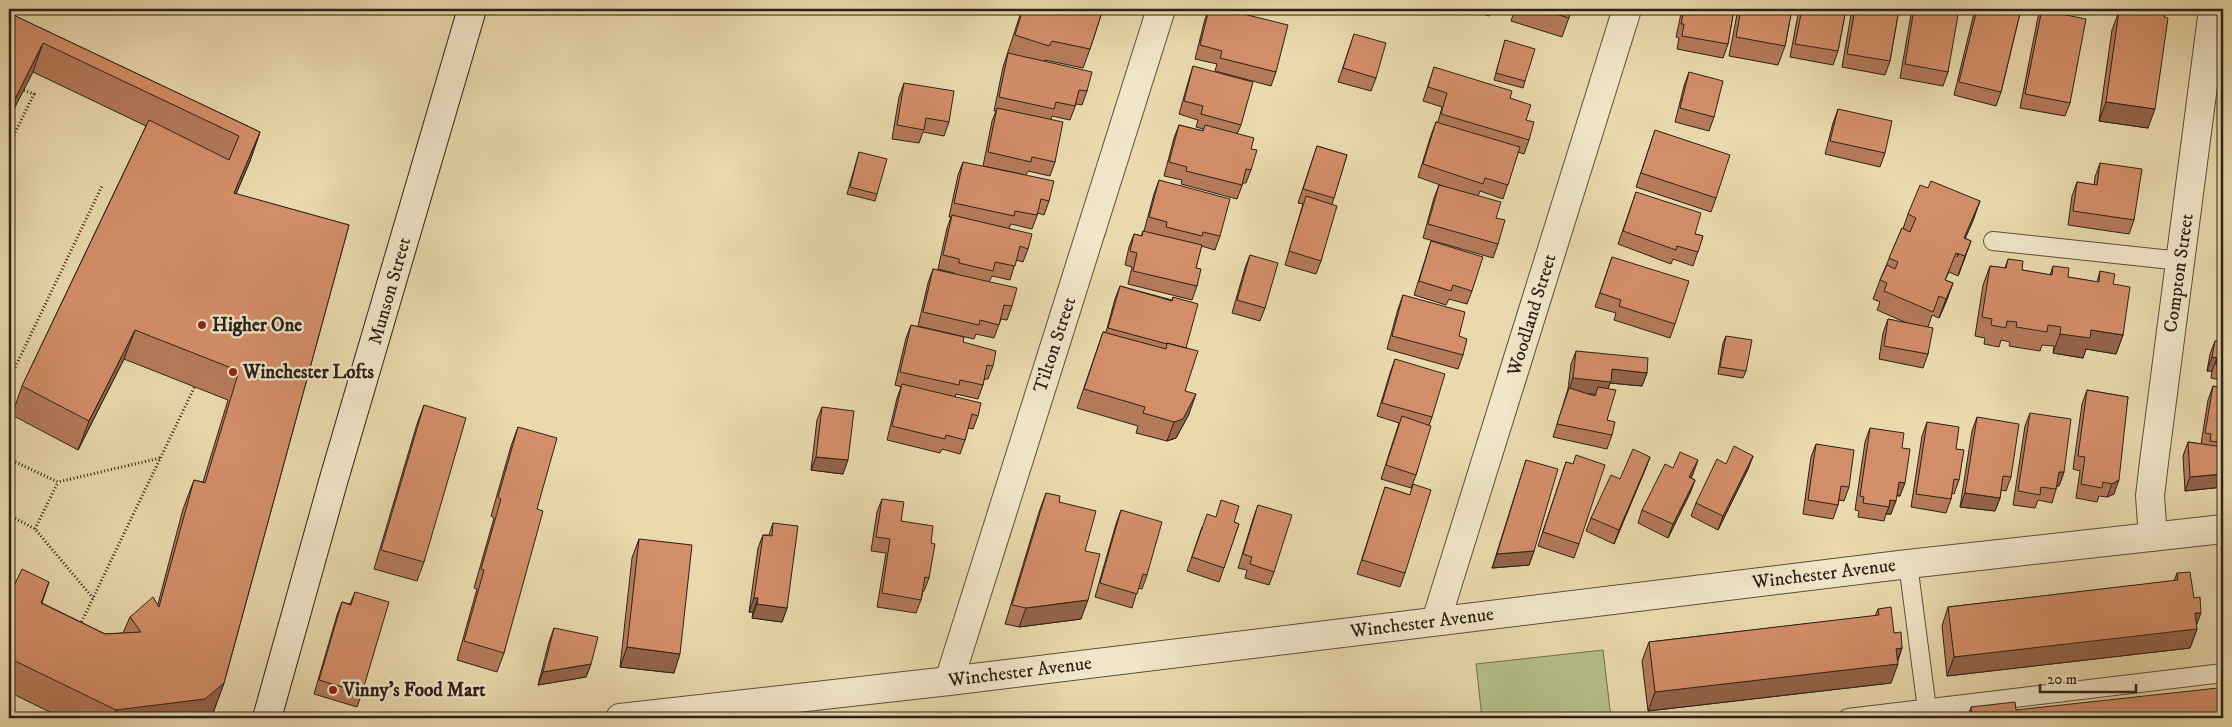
<svg xmlns="http://www.w3.org/2000/svg" width="2232" height="727" viewBox="0 0 2232 727" font-family="'IM FELL DW Pica',serif">
  <rect width="100%" height="100%" fill="#e9d9ac"/>
  <filter id="stains"><feTurbulence type="fractalNoise" baseFrequency=".004" numOctaves="4"/><feColorMatrix values="0 0 0 0 .2 0 0 0 0 .09 0 0 0 0 .02 0 0 0 .5 -.17"/></filter>
  <radialGradient id="worn" r=".72"><stop offset=".6" stop-color="#630" stop-opacity="0"/><stop offset="1" stop-color="#630" stop-opacity=".3"/></radialGradient>
  <path fill="#b5bf8a" stroke="#707051" d="M1603,650L1611,718H1482L1476,664Z"/>
  <g fill="none" stroke-linecap="round" stroke-linejoin="round">
    <g stroke="#5a4f3d" stroke-width="20">
      <path id="lane" d="M1993,241L2181,261
        M1908,564L1927,709
        M1848,718L2223,673"/>
    </g>
    <g stroke="#5a4f3d" stroke-width="30">
      <path id="street" d="M2153,537L2150,496L2154,462L2213,9
        M1436,621L1627,9
        M949,681L1161,9
        M620,718L949,681L1908,564L2223,529"/>
    </g>
    <g stroke="#2b2118" stroke-width="30">
      <path id="secondary" d="M267,718L333,482L472,9"/>
    </g>
    <path stroke="#2b2118" stroke-width="3" stroke-dasharray="1 2.5" stroke-linecap="butt" d="M9,145L34,94L23,90
      M9,380L102,186
      M9,459L58,482L160,458
      M9,515L35,529L93,598
      M35,529L58,482
      M80,625L195,386"/>
    <use href="#lane" stroke="#f1e6c9" stroke-width="18"/>
    <use href="#street" stroke="#f1e6c9" stroke-width="28"/>
    <use href="#secondary" stroke="#f1e6c9" stroke-width="28"/>
  </g>
  <path fill="#b57a5a" stroke="#2b2118" d="M807,9H817L816,11Z
    M1022,9H1103L1090,49L1083,68L1045,60L1044,61L1087,91L1082,105L1076,104L1070,120L1052,116L1051,119L1055,162L1050,176L1028,171L1026,175L983,166L992,121L996,111H994L1003,67Z
    M1209,9L1276,72L1271,86L1215,71L1217,64L1195,59L1205,19Z
    M1467,9H1492L1489,16Z
    M1515,9H1572L1562,37L1511,21Z
    M1682,9H1734L1728,44L1723,58L1677,49L1679,38L1676,37Z
    M1738,9H1792L1785,46L1778,65L1729,56Z
    M1799,9H1846L1838,51L1833,65L1790,57Z
    M1852,9H1899L1890,61L1885,75L1842,67Z
    M1912,9H1953L1948,72L1943,86L1900,78Z
    M1975,9H2021L2001,92L1996,106L1954,95Z
    M2041,9H2068L2066,15L2070,103L2065,116L2020,108L2038,17Z
    M2122,9H2165L2148,128L2099,121L2112,30L2119,11H2121Z
    M9,13L260,132L250,161L236,194L349,225L224,683L213,713L206,718H62L9,692V586L13,588L49,582L42,603L105,634L123,633L130,617L158,604L183,509L194,480L203,482L228,400L124,359L78,450L12,415L22,386L146,126L33,72Z
    M1354,34L1376,78L1371,91L1338,82Z
    M1505,40L1525,81L1523,88L1494,80Z
    M1193,66L1241,125L1237,134L1251,149V170L1246,183H1243L1237,199L1181,184L1182,180L1164,176L1174,138L1179,125L1203,131V129L1196,127L1198,120L1179,114L1189,79Z
    M1434,67L1510,98L1526,120L1529,140L1524,154L1518,152L1503,199L1480,191L1478,196L1496,218L1498,244L1493,258L1423,238L1434,198L1439,185L1443,186L1418,177L1431,135L1436,122H1438L1442,107L1423,101Z
    M1689,72L1714,117L1709,131L1675,122L1684,86Z
    M904,83L949,122L944,136L923,132L919,143L892,139L899,97Z
    M1838,109L1885,153L1880,167L1825,154L1833,123Z
    M1655,130L1716,198L1711,212L1636,187Z
    M1317,146L1347,155L1332,204L1321,261L1316,274L1285,265L1303,204L1298,203Z
    M859,152L877,194L875,201L847,194Z
    M963,162L1049,201L1044,215L1038,213L1032,229L1011,224L1009,228L1028,249L1023,262L1016,260L1010,280L992,276L989,282L1012,306L1007,320L1001,319L994,338L976,334L974,339L918,326L928,283L933,269L954,274V273L938,269L947,228L951,217H949L958,175Z
    M2100,163L2134,220L2129,234L2068,225L2072,196L2077,182L2094,185L2095,177Z
    M1159,180L1220,236L1215,250L1201,246L1196,268L1197,286L1192,300L1128,284L1132,267L1125,265L1129,247L1134,234L1141,236L1143,231H1144L1154,194Z
    M1928,188L1980,201L1965,238L1971,241L1964,260L1958,276L1949,272L1945,280L1953,283L1946,302L1939,318L1932,315L1928,327V354L1923,368L1879,359L1883,333L1888,319L1909,324L1877,310L1880,302L1873,299L1880,280L1902,228L1903,229L1908,214Z
    M1636,192L1695,234L1703,236L1693,266L1673,259L1671,264L1618,244Z
    M2223,230V247L2220,246Z
    M1431,241L1472,291L1467,304L1449,299L1446,305L1414,295Z
    M1250,255L1265,308L1260,321L1232,313L1245,268Z
    M1612,257L1675,324L1670,338L1614,320L1616,313L1595,307Z
    M2008,259L2022,270L2050,275L2053,266L2068,277L2097,282L2100,271L2113,284L2123,335L2116,354L2086,349L2083,358L2053,353L2054,346L2042,345L2040,351L2009,346L2010,342L2001,340L1999,347L1984,344L1985,338L1975,336L1983,285L1990,266L2005,268Z
    M1120,286L1172,300L1173,297L1186,348L1185,391L1189,414L1176,438L1167,441L1136,433L1138,426L1077,408L1103,332H1106L1115,299Z
    M1403,295L1459,336L1463,355L1458,369L1387,349L1398,309Z
    M911,325L963,342L993,366L988,379H984L983,385L978,399L956,394L955,397L978,416L973,429L968,428L965,440L960,454L942,449L940,453L887,440L897,398L901,387L895,385L906,338Z
    M2222,329H2223V381L2211,378L2212,371H2207L2210,354L2215,341H2217Z
    M1726,336L1746,371L1743,378L1718,374L1723,343Z
    M1576,351L1647,373L1642,386L1610,383L1608,389L1607,420L1612,435L1607,449L1553,437L1568,389L1571,364Z
    M1395,359L1432,417L1429,425L1416,475L1411,488L1381,479L1399,423L1377,416L1390,373Z
    M2213,386L2223,388V487L2185,491L2183,456L2188,442L2201,444L2208,400Z
    M2087,390L2128,397L2114,494L2107,497L2099,496L2097,502L2076,498L2080,471L2073,469L2082,404Z
    M424,405V562L417,581L374,569L417,424Z
    M822,407L843,474L811,470L817,420Z
    M2030,413L2064,472L2059,486H2057L2052,503L2038,500L2035,508L2013,505L2025,426Z
    M1977,417L2011,477L2006,491L2001,490L2000,498L1995,511L1960,507L1972,431Z
    M1927,422L1956,449L1959,480L1954,494L1952,493L1951,499L1946,513L1911,507L1922,436Z
    M518,427L537,509L504,653L497,672L457,660L477,589L474,588L494,518L491,516L511,446Z
    M1870,428L1902,448L1900,496H1896L1891,514H1886L1884,521L1858,517L1859,511L1855,510L1865,442Z
    M1816,444L1849,487L1844,501L1839,500L1838,505L1833,519L1803,514L1811,457Z
    M1753,456L1748,469L1718,530L1691,516L1696,503L1726,464Z
    M1650,457L1645,470L1614,544L1586,531L1591,518L1620,479Z
    M1526,460L1534,551L1529,565L1492,568Z
    M1566,462L1573,464L1579,544L1574,558L1538,546Z
    M1673,468L1693,474L1691,478L1695,480L1690,493L1668,538L1638,523L1642,510Z
    M1413,484L1405,573L1400,587L1357,574L1385,487L1410,495Z
    M1046,493L1059,502L1085,551L1081,619L1019,627L1005,624L1039,512Z
    M882,499L901,521L931,543L929,578L924,591H923L921,600L916,613L877,607L886,553L871,551L877,512Z
    M1258,505L1274,572L1269,585L1245,578L1247,570L1238,568L1253,519Z
    M1121,510L1147,575L1142,589L1138,588L1132,608L1095,597L1116,524Z
    M1234,522L1239,524L1219,582L1187,571L1202,527Z
    M773,523L787,608L782,622L752,618L753,612H749L758,548L763,535H769Z
    M639,539L674,673L620,667L632,558Z
    M2177,573L2197,629L2190,648L1947,676L1942,626L1948,607L2174,581Z
    M355,592L362,693L357,707L314,694L337,615L342,602L350,604Z
    M1878,609L1894,633L1902,648L1891,683L1648,711L1642,661L1649,642L1875,616Z
    M554,628L591,664L586,677L538,685L549,642Z
    M1971,707L2016,710L2221,718H1967Z"/>
  <path fill="#94634a" stroke="#2b2118" d="M43,43L33,72L9,119V111Z
    M2106,102L2155,109L2148,128L2099,121Z
    M260,132L250,161L224,222L234,193Z
    M1980,201L1973,221L1957,257L1964,238Z
    M1971,241L1964,260L1958,276L1965,256Z
    M1953,283L1946,302L1939,318L1946,299Z
    M135,330L124,359L78,450L89,421Z
    M2091,330L2123,335L2116,354L2086,349L2083,358L2053,353L2060,334Z
    M2212,357L2217,358L2212,371H2207Z
    M1612,369L1647,373L1642,386L1610,383L1606,395L1568,392L1573,378Z
    M1196,394L1189,414L1176,438L1167,441L1174,422Z
    M1753,456L1748,469L1718,530L1723,516Z
    M816,457L848,460L843,474L811,470Z
    M1650,457L1645,470L1614,544L1619,530Z
    M1698,460L1693,474L1684,491L1689,477Z
    M2059,472H2064L2059,486L2054,485Z
    M2223,474V487L2185,491L2190,477Z
    M1695,480L1690,493L1668,538L1673,524Z
    M2119,480L2114,494L2107,497L2112,484Z
    M1899,482L1905,483L1900,496L1894,495Z
    M1965,493L2000,498L1995,511L1960,507Z
    M1890,500L1896,501L1891,514H1886L1889,507Z
    M1534,551L1529,565L1492,568L1497,554Z
    M754,598H758L753,612H749Z
    M1088,600L1081,619L1019,627L1026,608Z
    M757,604L787,608L782,622L752,618Z
    M2195,613H2201L2195,629H2197L2190,648L1947,676L1954,657Z
    M627,647L680,654L674,673L620,667Z
    M1902,648L1896,664H1898L1891,683L1648,711L1655,692Z
    M591,664L586,677L538,685L543,672Z
    M224,683L213,713L206,718H113L116,710Z"/>
  <path fill="#d38e69" stroke="#2b2118" d="M1023,9H1103L1090,49L1052,41L1049,46L1015,35Z
    M1209,9H1223L1288,25L1276,72L1220,58L1222,51L1200,45Z
    M1540,9H1572L1569,18Z
    M1684,9H1734L1728,44L1682,36L1684,24H1681Z
    M1741,9H1792L1785,46L1736,37Z
    M1802,9H1846L1838,51L1795,44Z
    M1855,9H1899L1890,61L1847,54Z
    M1914,9H1953L1952,14L1958,15L1948,72L1905,64Z
    M1977,9H2021L2001,92L1959,82Z
    M2042,9H2068L2066,15L2086,19L2070,103L2025,94Z
    M2124,9H2165L2164,17L2168,18L2155,109L2106,102L2119,11L2123,12Z
    M9,13L260,132L234,193L349,225L224,683L205,699L116,710L9,658V586L13,588L22,569L49,582L41,603L105,634L141,632L130,617L153,597L159,607L194,480L205,483L239,371L135,330L89,421L22,386L149,120L229,160L239,136L43,43L9,111Z
    M1354,34L1386,43L1376,78L1343,68Z
    M1505,40L1535,49L1525,81L1496,73Z
    M1008,53L1092,72L1087,91L1079,90L1075,106L1056,102L1054,109L999,97Z
    M1193,66L1253,82L1241,125L1201,114L1203,106L1184,101Z
    M1434,67L1512,91L1510,98L1531,105L1526,120L1534,122L1529,140L1441,114L1447,93L1428,87Z
    M1689,72L1723,81L1714,117L1680,108Z
    M904,83L954,91L949,122L926,118L924,130L897,125Z
    M997,108L1063,122L1055,162L1032,157L1031,162L988,152Z
    M1838,109L1892,121L1885,153L1830,141Z
    M1436,122L1520,147L1508,185L1485,178L1483,184L1423,164Z
    M1179,125L1203,131L1205,125L1254,138L1251,149L1257,150L1251,170L1246,169L1242,185L1186,171L1187,167L1169,162Z
    M1655,130L1730,155L1716,198L1641,173Z
    M1317,146L1347,155L1334,198L1303,189Z
    M859,152L887,159L877,194L850,187Z
    M963,162L1054,181L1049,201L1041,199L1037,215L1015,211L1014,216L954,203Z
    M2100,163L2142,169L2134,220L2073,211L2077,182L2097,185Z
    M1159,180L1230,199L1220,236L1203,232L1202,236L1166,227L1167,222L1149,217Z
    M1931,181L1980,201L1964,238L1971,241L1965,256L1956,253L1945,280L1953,283L1946,299L1939,296L1933,312L1884,291L1887,283L1880,280L1887,265L1895,269L1898,262L1889,258L1902,228L1910,232L1916,218L1908,214L1920,185L1928,188Z
    M1439,185L1501,202L1496,218L1505,220L1498,244L1428,224Z
    M1636,192L1701,213L1695,234L1703,236L1698,252L1677,246L1676,250L1623,231Z
    M1306,196L1337,206L1321,261L1289,251Z
    M952,215L1032,234L1028,249L1020,246L1015,266L995,262L993,271L959,263V259L943,255Z
    M1143,231L1202,245L1196,268L1201,269L1197,286L1133,271L1137,253L1130,251L1134,234L1142,236Z
    M1431,241L1483,257L1472,291L1453,285L1451,291L1419,281Z
    M1250,255L1278,263L1265,308L1237,300Z
    M1612,257L1689,281L1675,324L1619,306L1621,300L1600,293Z
    M2008,259L2023,261L2022,270L2052,275L2053,266L2069,268L2068,277L2099,282L2100,271L2115,274L2113,284L2130,287L2123,335L2091,330L2090,338L2060,334L2061,327L2048,325L2047,332L2016,327L2017,322L2007,321L2006,328L1991,325L1992,319L1982,317L1990,266L2006,268Z
    M933,269L1017,288L1012,306L1004,305L999,325L980,320L979,325L923,312Z
    M1120,286L1172,301L1173,297L1198,304L1186,348L1167,343V344L1108,328Z
    M1403,295L1465,312L1459,336L1467,339L1463,355L1392,336Z
    M1888,319L1933,328L1928,354L1884,346Z
    M911,325L964,337L963,342L996,351L993,366L987,365L983,385L960,380L959,385L900,372Z
    M2222,329H2223V366L2216,365L2217,358L2212,357L2215,341H2220Z
    M1103,332L1166,349L1167,343L1198,351L1185,391L1196,394L1183,419L1174,422L1143,413L1145,407L1084,389Z
    M1726,336L1752,340L1746,371L1720,367Z
    M1576,351L1648,358L1647,373L1612,369L1611,382L1573,378Z
    M1395,359L1445,374L1432,417L1382,403Z
    M902,384L981,403L978,416L972,414L965,440L946,435L945,439L892,426Z
    M2213,386L2223,388V443L2210,441L2211,434L2205,433Z
    M1598,387L1616,390L1607,420L1615,422L1612,435L1557,424L1569,388L1595,396Z
    M2087,390L2128,397L2119,480L2112,484L2103,482L2102,488L2081,484L2085,457L2078,456Z
    M424,405L466,418L424,562L381,550Z
    M822,407L854,411L848,460L816,457Z
    M2030,413L2071,419L2064,472H2059L2056,489L2041,487L2040,495L2018,491Z
    M1402,416L1431,426L1416,475L1386,465Z
    M1977,417L2019,424L2011,477L2003,476L2000,498L1965,493Z
    M1927,422L1959,427L1956,449L1964,450L1959,480L1954,479L1951,499L1916,494Z
    M518,427L557,438L537,509L543,511L504,653L464,641L484,570L481,569L501,499L498,497Z
    M1870,428L1904,433L1902,448L1910,449L1905,483L1899,482L1896,501L1890,500L1889,507L1863,503L1864,497L1860,496Z
    M2188,442L2223,447V474L2190,477Z
    M1816,444L1854,450L1849,487L1841,486L1838,505L1808,500Z
    M1734,446L1753,456L1723,516L1696,503L1717,459L1726,464Z
    M1633,449L1650,457L1619,530L1591,518L1611,475L1620,479Z
    M1680,452L1698,460L1689,477L1695,480L1673,524L1642,510L1665,464L1673,468Z
    M1576,455L1605,465L1579,544L1543,532L1566,462L1573,464Z
    M1526,460L1558,469L1534,551L1497,554Z
    M1413,484L1431,490L1405,573L1362,560L1385,487L1410,495Z
    M1046,493L1060,496L1059,502L1096,511L1085,551L1100,554L1088,600L1026,608L1012,605Z
    M882,499L904,502L901,521L933,526L931,543L935,544L929,578L925,577L921,600L882,593L890,539L876,537Z
    M1221,500L1239,506L1234,522L1239,524L1224,568L1192,557L1207,514L1216,517Z
    M1258,505L1292,515L1274,572L1250,564L1252,557L1243,554Z
    M1121,510L1162,522L1147,575L1143,574L1137,594L1100,583Z
    M773,523L798,526L787,608L757,604L758,598H754L763,535L772,536Z
    M639,539L692,545L680,654L627,647Z
    M2190,572L2194,598L2200,597L2201,613H2195L2197,629L1954,657L1948,607L2178,580L2177,573Z
    M355,592L389,602L362,693L319,680L342,602L351,605Z
    M1891,607L1894,633L1901,632L1902,648L1896,649L1898,664L1655,692L1649,642L1879,615L1878,609Z
    M554,628L598,637L591,664L543,672Z
    M2218,688L2221,718H1972L1971,707L2015,702L2016,710Z
    M1925,716V718H1903Z"/>
  <g fill="#8f2418" stroke="#f1e6c9" stroke-width="2">
    <circle cx="202" cy="325" r="5"/>
    <circle cx="233" cy="372" r="5"/>
    <circle cx="333" cy="690" r="5"/>
  </g>
  <g text-anchor="middle" dominant-baseline="central" stroke-width="4.5" stroke-linejoin="round" paint-order="stroke">
    <g font-size="19" fill="#2b2118" stroke="#f1e6c9">
      <text transform="translate(2179 273) rotate(-82)">Compton Street</text>
      <text transform="translate(390 291) rotate(-74)">Munson Street</text>
      <text transform="translate(1532 315) rotate(-73)">Woodland Street</text>
      <text transform="translate(1055 345) rotate(-72)">Tilton Street</text>
      <text transform="translate(1824 574) rotate(-7)">Winchester Avenue</text>
      <text transform="translate(1422 623) rotate(-7)">Winchester Avenue</text>
      <text transform="translate(1020 672) rotate(-7)">Winchester Avenue</text>
    </g>
    <g font-size="19" font-weight="bold" fill="#2b2118" stroke="#f1e6c9" text-anchor="start">
      <text x="212" y="325">Higher One</text>
      <text x="243" y="372">Winchester Lofts</text>
      <text x="343" y="690">Vinny's Food Mart</text>
    </g>
  </g>
  <rect width="2232" height="727" fill="none" stroke="#e9d9ac" stroke-width="30"/>
  <rect x="10" y="10" width="2212" height="707" fill="none" stroke="#2b2118" stroke-width="2.5"/>
  <rect x="15" y="15" width="2202" height="697" fill="none" stroke="#2b2118"/>
  <path d="M2040 684v8h96v-8" fill="none" stroke="#2b2118" stroke-width="2.5"/>
  <text x="2047" y="684" font-size="15" fill="#2b2118" stroke="#f1e6c9" stroke-width="4" paint-order="stroke">20 m</text>
  <rect width="100%" height="100%" filter="url(#stains)"/>
  <rect width="100%" height="100%" fill="url(#worn)"/>
</svg>
